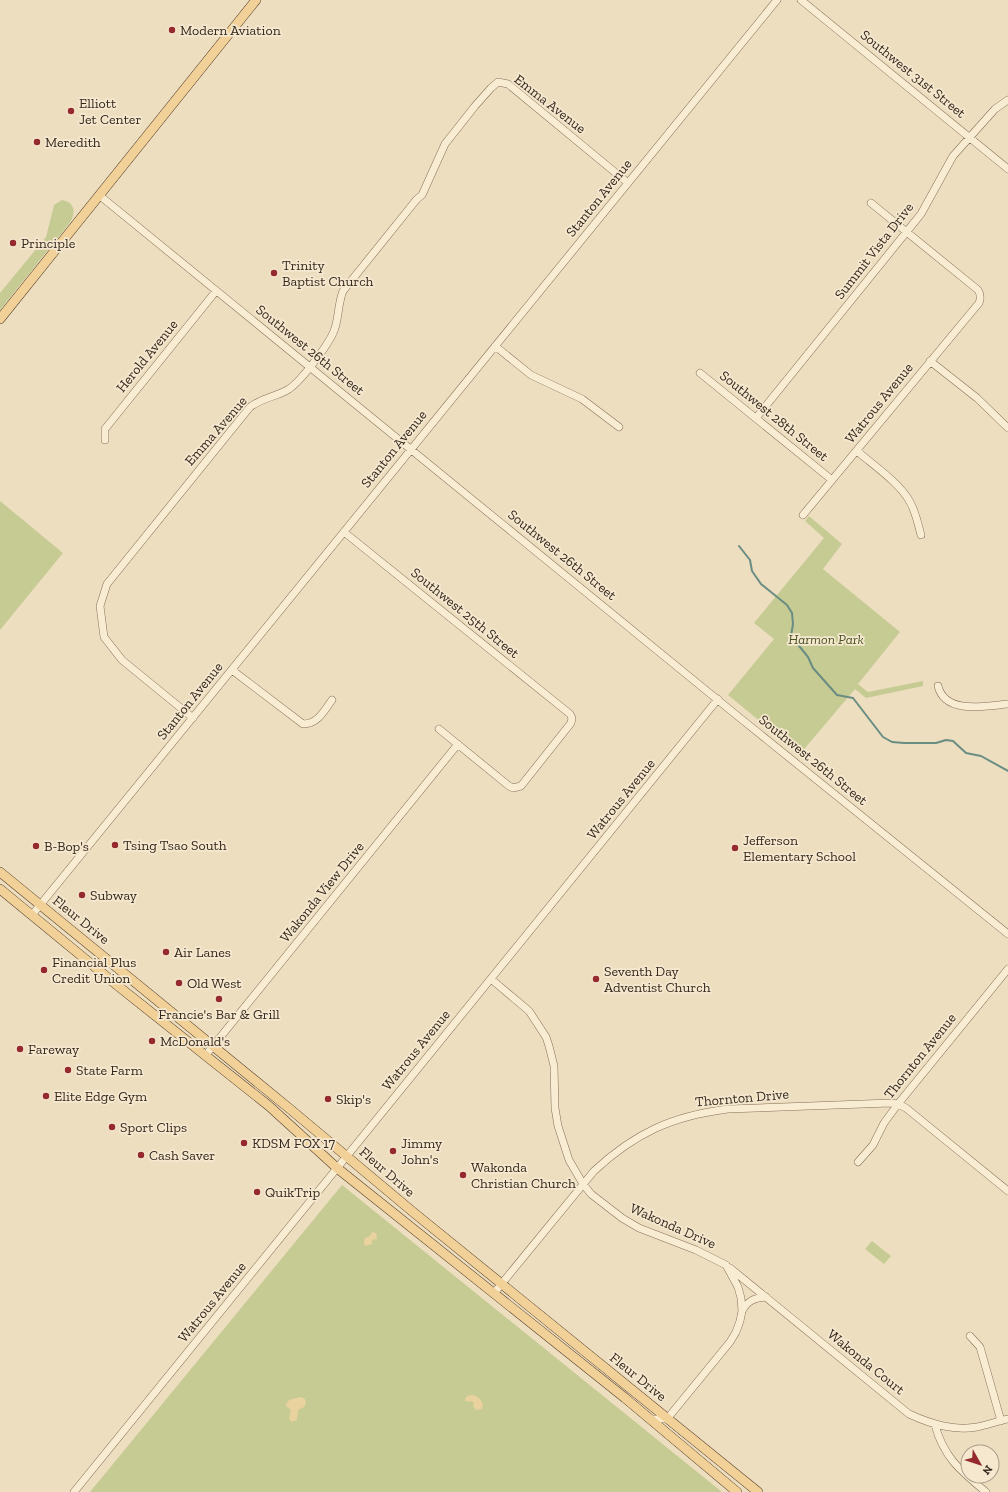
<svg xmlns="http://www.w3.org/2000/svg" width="1008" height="1492" viewBox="0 0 1008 1492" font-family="'Zilla Slab',serif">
  <rect width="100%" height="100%" fill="#eddec0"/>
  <path fill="#c6cb94" d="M62,200C74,202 76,211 71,221L0,310V293L46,237L54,205Z
    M0,501L63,553L0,630Z
    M809,516L842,544L823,569L900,632L858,684L868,692L923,681V686L866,698L855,689L800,754L728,695L774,639L754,623L824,538L805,521Z
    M342,1185L722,1492H90Z
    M872,1241L891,1256L884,1264L865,1249Z"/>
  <path fill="#e9d29d" d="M372,1232L376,1233L377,1239L372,1240V1244L366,1246L364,1244V1240L365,1238L370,1236Z
    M470,1395C476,1395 480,1398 483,1404L482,1409L476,1410L473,1406L474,1402L465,1401L466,1397Z
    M301,1397L305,1399L306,1403L304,1407L298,1410L297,1420L291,1422L289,1418L291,1410L286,1406C286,1399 295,1398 301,1397Z"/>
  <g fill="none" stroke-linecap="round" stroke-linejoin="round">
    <path stroke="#6a8d83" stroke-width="2" d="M739,546L750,560L752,571L761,584L787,605L792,613L793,624L791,636L808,657L813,668L837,695L853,698L883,737L892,742L904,743H936L946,740L953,741L966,753L981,756L1008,771"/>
    <g stroke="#866f58" stroke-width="8">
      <path id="minor" d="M801,0L1008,169
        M99,195L740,718L1008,934
        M495,346L531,375L582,399L619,427
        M930,361L977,398L1008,428
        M700,373L832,480
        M756,418L921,214L953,156L995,109L1008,100
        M105,440V429L216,291
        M857,451C873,465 900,483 910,502C916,513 918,524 921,535
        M803,515L979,303C981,298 981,295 978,290L871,203
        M344,532L570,714L572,718L571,723L521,786L513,788L509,786L439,729
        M232,670L303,724C318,724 324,711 332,700
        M938,686C945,715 986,706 1008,704
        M193,718L122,660L104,637L100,606L107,584L250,407C264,397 276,397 289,389C302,380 331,342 335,328C339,315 338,304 343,291L417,199L422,195L445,144L475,106L491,88L498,82L508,84L628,183
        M32,915L777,0
        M491,979L529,1011L546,1037L549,1046L554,1066L555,1108L558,1126L569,1160L583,1184L591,1194L622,1218L639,1228L696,1250L726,1265L738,1287L741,1298L742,1311L740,1321L736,1332L730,1342L667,1419H650
        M205,1056L458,744
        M858,1162L873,1145L884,1123L898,1104L1008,969
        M730,1268L909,1414C931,1424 953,1431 977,1427C987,1425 998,1421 1008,1419
        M494,1293L594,1171C635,1133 672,1116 728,1109L890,1103L898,1104L906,1108L1008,1191
        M742,1311C748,1300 755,1298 766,1297
        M970,1336L980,1347L1001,1421
        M935,1425C944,1458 961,1471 986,1492
        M74,1492L718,699"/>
    </g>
    <g stroke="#533d2d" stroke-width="10">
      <path id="major" d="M0,319L256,0
        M0,872L290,1109L413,1212L758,1492
        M0,889L118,986L269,1106L337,1168L625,1398L737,1492"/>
    </g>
    <use href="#minor" stroke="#f8ecd3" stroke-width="7"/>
    <use href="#major" stroke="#f1d197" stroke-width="9"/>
  </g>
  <g fill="#94292e" stroke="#f5e8cf" stroke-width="1.5">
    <circle cx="172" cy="30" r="4"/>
    <circle cx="71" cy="111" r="4"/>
    <circle cx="37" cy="142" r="4"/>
    <circle cx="13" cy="243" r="4"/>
    <circle cx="274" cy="273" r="4"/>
    <circle cx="115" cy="845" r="4"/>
    <circle cx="36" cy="846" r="4"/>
    <circle cx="735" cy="848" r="4"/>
    <circle cx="82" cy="895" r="4"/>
    <circle cx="166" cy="952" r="4"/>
    <circle cx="44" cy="970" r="4"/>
    <circle cx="596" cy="979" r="4"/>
    <circle cx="179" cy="983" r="4"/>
    <circle cx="219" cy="999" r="4"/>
    <circle cx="152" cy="1041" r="4"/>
    <circle cx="20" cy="1049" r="4"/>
    <circle cx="68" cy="1070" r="4"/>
    <circle cx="46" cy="1096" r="4"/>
    <circle cx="328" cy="1099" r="4"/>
    <circle cx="112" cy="1127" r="4"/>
    <circle cx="244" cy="1143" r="4"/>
    <circle cx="393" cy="1151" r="4"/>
    <circle cx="141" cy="1155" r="4"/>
    <circle cx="463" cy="1175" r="4"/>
    <circle cx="257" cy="1192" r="4"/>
  </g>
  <g text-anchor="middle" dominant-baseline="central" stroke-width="3.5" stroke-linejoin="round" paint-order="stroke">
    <g font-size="14" fill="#35281d" stroke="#f5e8cf" text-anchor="start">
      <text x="180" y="30">Modern Aviation</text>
      <text x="79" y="103">Elliott<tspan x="79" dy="16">Jet Center</tspan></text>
      <text x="45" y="142">Meredith</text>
      <text x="21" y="243">Principle</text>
      <text x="282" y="265">Trinity<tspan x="282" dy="16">Baptist Church</tspan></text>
      <text x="743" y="840">Jefferson<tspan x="743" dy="16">Elementary School</tspan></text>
      <text x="123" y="845">Tsing Tsao South</text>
      <text x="44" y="846">B-Bop's</text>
      <text x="90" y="895">Subway</text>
      <text x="174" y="952">Air Lanes</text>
      <text x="52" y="962">Financial Plus<tspan x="52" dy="16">Credit Union</tspan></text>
      <text x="604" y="971">Seventh Day<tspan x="604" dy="16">Adventist Church</tspan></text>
      <text x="187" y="983">Old West</text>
      <text x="219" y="1014" text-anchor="middle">Francie's Bar &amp; Grill</text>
      <text x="160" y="1041">McDonald's</text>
      <text x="28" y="1049">Fareway</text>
      <text x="76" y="1070">State Farm</text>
      <text x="54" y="1096">Elite Edge Gym</text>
      <text x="336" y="1099">Skip's</text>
      <text x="120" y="1127">Sport Clips</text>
      <text x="252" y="1143">KDSM FOX 17</text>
      <text x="401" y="1143">Jimmy<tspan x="401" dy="16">John's</tspan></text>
      <text x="149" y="1155">Cash Saver</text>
      <text x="471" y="1167">Wakonda<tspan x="471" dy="16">Christian Church</tspan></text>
      <text x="265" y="1192">QuikTrip</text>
    </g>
    <g font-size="14" fill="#35281d" stroke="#f5e8cf">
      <text transform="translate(913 74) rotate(39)">Southwest 31st Street</text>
      <text transform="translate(550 104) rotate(38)">Emma Avenue</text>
      <text transform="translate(599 198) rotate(-51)">Stanton Avenue</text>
      <text transform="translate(874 251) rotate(-52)">Summit Vista Drive</text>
      <text transform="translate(310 350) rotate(39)">Southwest 26th Street</text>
      <text transform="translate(147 356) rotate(-51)">Herold Avenue</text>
      <text transform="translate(879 403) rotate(-51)">Watrous Avenue</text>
      <text transform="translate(774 416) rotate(39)">Southwest 28th Street</text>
      <text transform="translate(216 431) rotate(-49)">Emma Avenue</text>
      <text transform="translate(394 449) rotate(-51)">Stanton Avenue</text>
      <text transform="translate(562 555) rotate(39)">Southwest 26th Street</text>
      <text transform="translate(465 613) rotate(39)">Southwest 25th Street</text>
      <text transform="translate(190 701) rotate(-51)">Stanton Avenue</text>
      <text transform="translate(813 760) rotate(39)">Southwest 26th Street</text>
      <text transform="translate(621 799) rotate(-51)">Watrous Avenue</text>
      <text transform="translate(322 892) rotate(-51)">Wakonda View Drive</text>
      <text transform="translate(81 920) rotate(39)">Fleur Drive</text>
      <text transform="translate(416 1050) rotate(-51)">Watrous Avenue</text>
      <text transform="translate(920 1056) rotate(-51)">Thornton Avenue</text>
      <text transform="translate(742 1098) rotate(-5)">Thornton Drive</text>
      <text transform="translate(387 1172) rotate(41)">Fleur Drive</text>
      <text transform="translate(673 1226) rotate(24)">Wakonda Drive</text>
      <text transform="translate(212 1302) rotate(-51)">Watrous Avenue</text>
      <text transform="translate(866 1362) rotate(39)">Wakonda Court</text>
      <text transform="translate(638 1377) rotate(39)">Fleur Drive</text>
    </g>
    <g font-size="14" font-style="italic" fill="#485223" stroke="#f5e8cf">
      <text x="826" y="639">Harmon Park</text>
    </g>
  </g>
  <g transform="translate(980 1464) rotate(129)"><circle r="19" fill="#f5e8cf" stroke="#a89b88"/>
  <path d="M0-3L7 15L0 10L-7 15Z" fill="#94292e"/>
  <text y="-6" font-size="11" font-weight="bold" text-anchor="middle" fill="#35281d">N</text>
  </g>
</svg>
